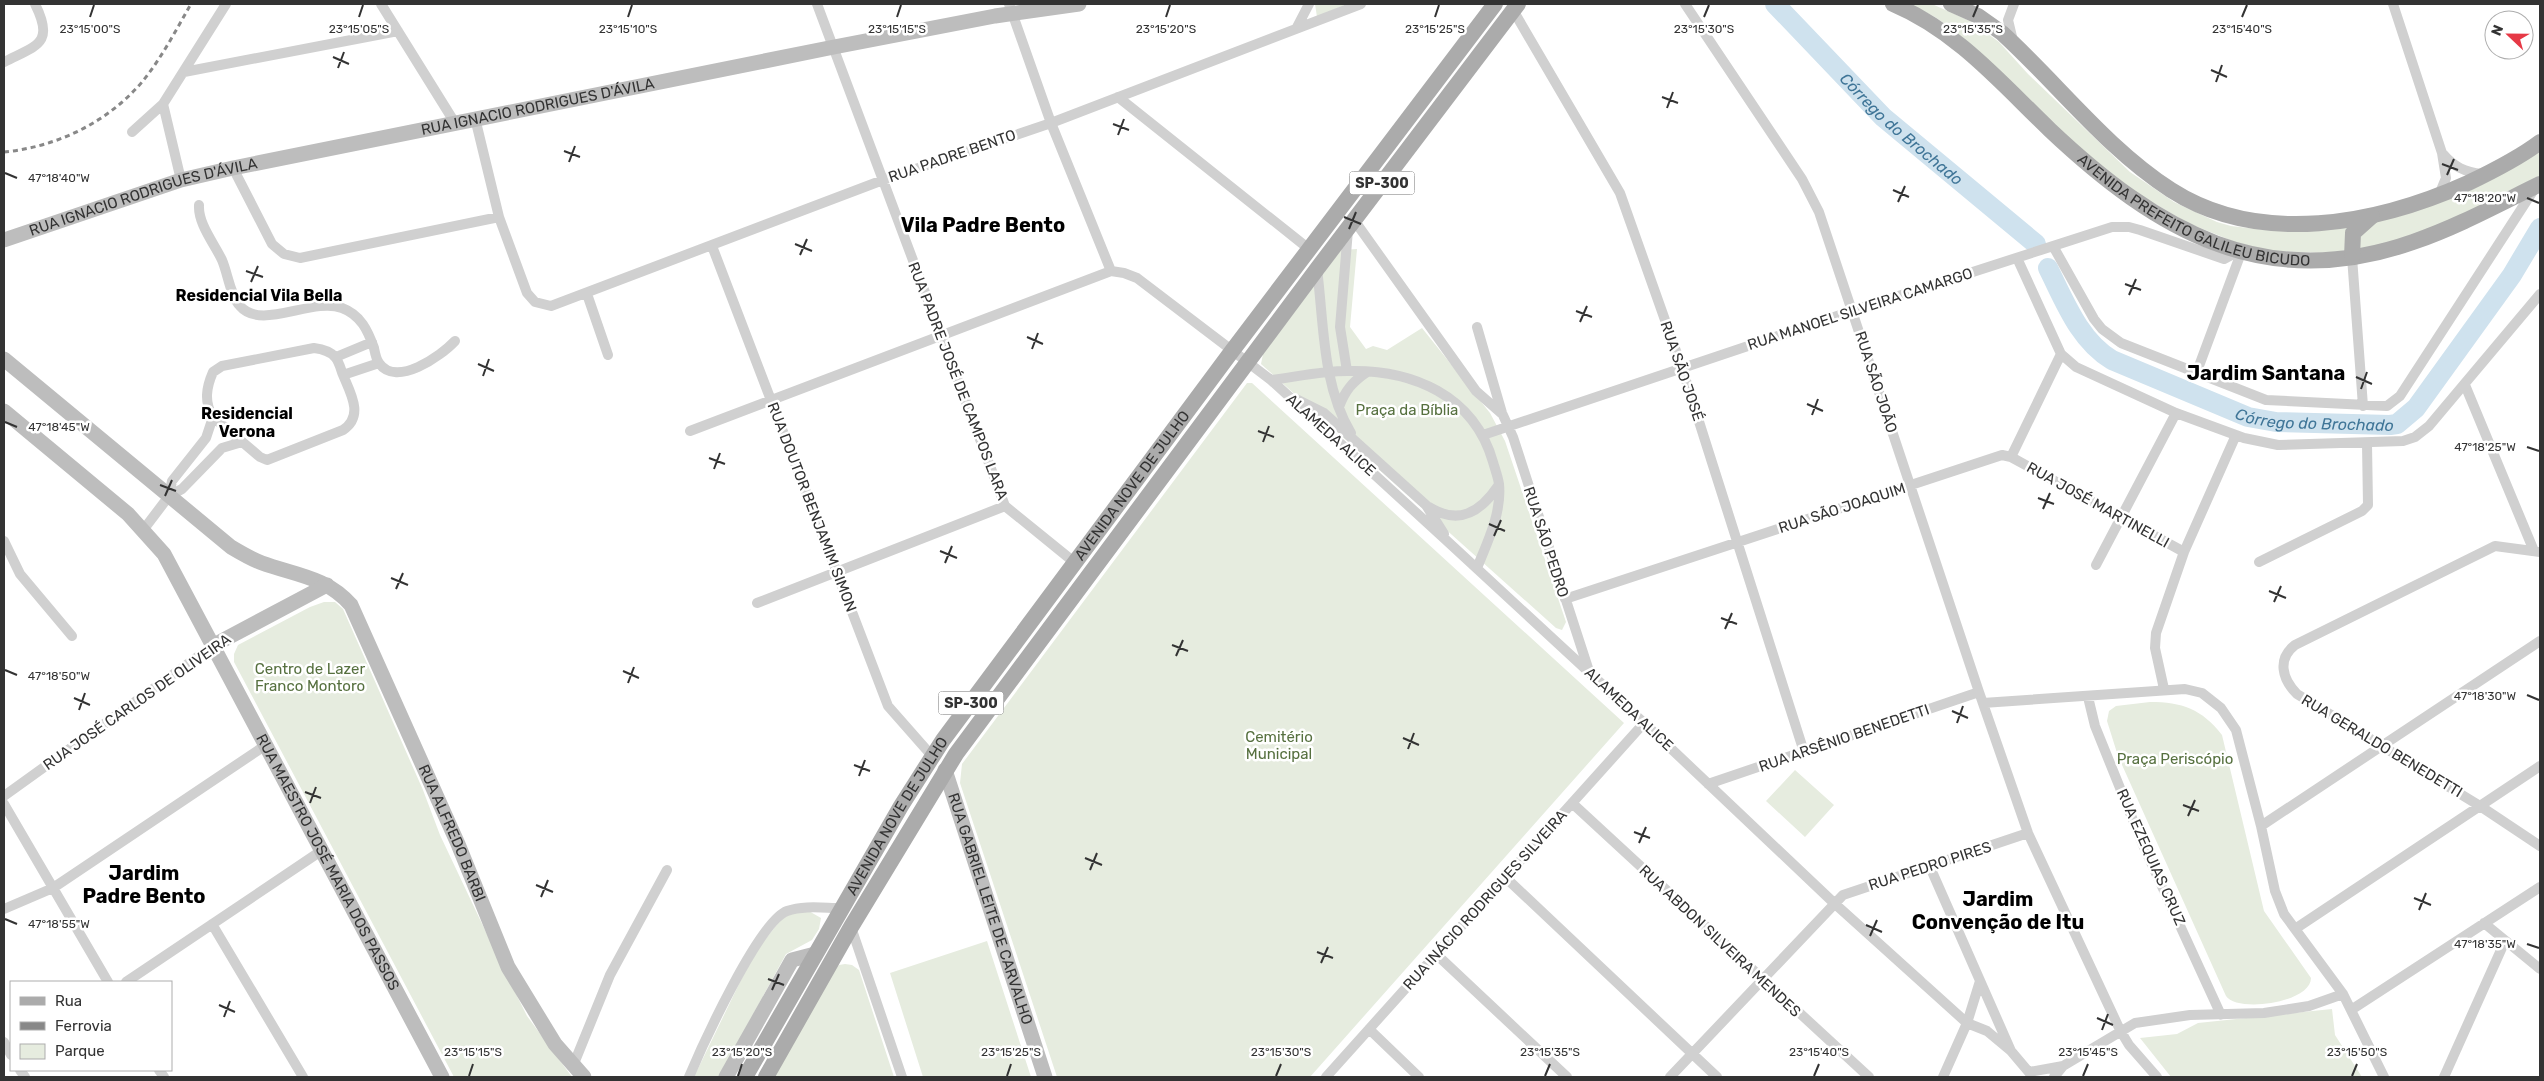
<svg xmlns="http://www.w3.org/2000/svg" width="2544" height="1081" viewBox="0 0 2544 1081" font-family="Rubik,sans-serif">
  <rect width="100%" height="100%" fill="#fff"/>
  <path fill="#e6ecdf" d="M1315,4H1347L1317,17Z
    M1910,4H1932L1970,21L1984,31L1999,42L2028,74L2130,172L2174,202L2217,222L2231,226L2266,230L2364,224L2540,151V179L2430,232L2381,246L2325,253L2270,251L2235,242L2188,223L2126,187L2051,123L1955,31L1935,17Z
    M1357,249L1350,327L1366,349L1373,346L1387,350L1422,328L1490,413L1505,441L1566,622L1562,630L1556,628L1261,364L1263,354L1341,250Z
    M1247,383H1252L1624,723L1310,1077H1057L960,783L962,764Z
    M324,602H335L343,609L423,790L440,835L502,966L527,1016L572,1077H454L234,662V654L238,645L310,607Z
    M2150,702C2182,702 2202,709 2222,735L2264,911L2311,978C2311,1003 2237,1013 2226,996L2118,756L2107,721L2109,711L2116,706Z
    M1795,770L1834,805L1805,837L1766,801Z
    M807,910L821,918L819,929L812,940L786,954L719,1077H694L754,953L784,916Z
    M987,941L1031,1077H923L890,973Z
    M845,964L852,965L859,970L894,1077H774L833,971L839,965Z
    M2332,1009L2335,1035L2362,1077H2171L2140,1038L2177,1034L2198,1023Z"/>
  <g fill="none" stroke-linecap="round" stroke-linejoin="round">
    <g stroke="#cfe2ee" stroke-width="20">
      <path id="s1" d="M1775,4L1883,117L2036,244"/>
      <path id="s2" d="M2048,268C2065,302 2079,340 2112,360L2248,417L2276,422L2390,425L2397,424L2416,408L2512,275L2540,228"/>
    </g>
    <path stroke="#d0d0d0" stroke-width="10" d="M381,4L455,123
      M817,4L1005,506L1074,562
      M1009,4L1051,123L1111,271
      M1685,4L1802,179L1819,212L1979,692L2028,833L2120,1030L2129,1045L2157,1077
      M2393,4L2442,153L2446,178L2439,195
      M1513,10L1620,193L1682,368L1804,752
      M1296,29L1309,4
      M2013,41L2008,20L2014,4
      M4,62C37,45 55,44 35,4
      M184,72L398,31
      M1118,97L1309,249
      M475,118L499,217L527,293L535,302L551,306L883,180L1051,123L1361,4
      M132,132L163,104
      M2443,154C2454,167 2465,172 2482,174
      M233,168L272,244L284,254L300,258L499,217
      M181,180L163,104L226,4
      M199,205C198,224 214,243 222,260C228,274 230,295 240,306C261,331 312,297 342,308C361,315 368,331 374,348C375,353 376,359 379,363C396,388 441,356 455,341
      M1354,220L1476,391L1501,413
      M712,246L888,706L932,756
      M2053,246L2094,319L2102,329L2121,343L2266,400L2387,406L2400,396L2535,188
      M2352,257L2363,406
      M2017,258L2061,354L2076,367L2176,413L2244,438L2278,445L2403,441L2415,437L2429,426L2540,294
      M1317,269C1324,323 1322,385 1351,433
      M587,294L608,355
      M1477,327L1502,413L1513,437L1589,671
      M336,357L372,342
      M1347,371L1340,327L1348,230
      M2196,374L2241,253
      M343,375L379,363
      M1271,380C1296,377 1321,371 1347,371C1412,369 1474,395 1493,462C1495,469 1498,477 1499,484C1502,513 1487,543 1477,568
      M2465,385L2534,551
      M1296,399L1324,413L1426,505L1444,534
      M1339,407C1345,391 1352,382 1367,372
      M690,431L1111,271L1124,273L1137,278L1271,380L1446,540L1644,723L1834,903L1967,1023L1987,1031L2011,1051
      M1483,435L1852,311L2112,227H2129L2140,230L2224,259L2237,252
      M2011,457L2061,354
      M169,496L182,489L222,448L242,442
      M1429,507C1458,525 1480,513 1498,486
      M144,529L169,496L172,481L206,438L213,417C204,402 206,388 213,372L222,366L314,348C322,349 330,351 335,357C339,361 341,370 343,375C351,394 364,416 343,430L267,460L260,457L213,417
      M4,541L20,574L72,636
      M2540,552L2495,546L2295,645C2277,659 2282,679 2297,694L2480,806L2540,846
      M2259,562L2362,511L2368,505L2367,444
      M2096,565L2176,413
      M1565,599L2002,455L2011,457L2184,552
      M757,603L1005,506
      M2164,689L2155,648L2156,633L2184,552L2236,435
      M2088,697L2095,726L2143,845L2221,1015
      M1983,703L2185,689L2202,693L2221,708L2236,730L2261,826L2275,891L2284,914L2343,994L2384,1077
      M1708,784L1979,692
      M4,796L214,645
      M1572,803L1869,1077
      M4,804L108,982
      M2261,826L2540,641
      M1930,867L2011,1051L2033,1077
      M1505,877L1717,1077
      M4,909L53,888L266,745
      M2484,923L2540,969
      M212,924L303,1077
      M851,927L902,1077
      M2295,929L2540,766
      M1436,954L1567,1077
      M126,982L321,851
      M2351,1010L2540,887
      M1369,1029L1419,1077
      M4,1042L11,1055
      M573,1066L610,975L667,870
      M20,1070L25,1077
      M159,1070L164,1077
      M2029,1072L2063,1066
      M689,1077C702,1046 759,921 787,911C804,905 824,908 841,908
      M1326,1077L1644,723
      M1670,1077L1843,895L2028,833
      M1943,1077L1967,1023L1980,981
      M2054,1077L2063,1066L2135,1023L2190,1015L2264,1013L2309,1006L2343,994
      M2444,1077L2505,941"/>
    <g stroke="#bdbdbd" stroke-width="15">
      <path id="s3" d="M4,240L181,180L233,168L834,47L995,16L1079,4"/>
      <path id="s4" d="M4,359L231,547C241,553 251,559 262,563C295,575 327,577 351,605L458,844L508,967L555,1044L584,1077"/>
      <path id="s5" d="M4,411L128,514L164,554L442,1077"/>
      <path d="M214,645L327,585"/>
      <path id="s6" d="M945,770L1045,1077"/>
      <path d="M726,1077L792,960L815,954"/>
    </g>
    <g stroke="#ababab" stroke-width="16">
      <path id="s7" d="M1893,4C1957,31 2001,83 2050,130C2157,231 2265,294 2413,242C2457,227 2499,204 2540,184"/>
      <path d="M1951,4L1978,16L2002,33C2058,84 2106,148 2171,190C2260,247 2377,224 2468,183C2493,171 2519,158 2540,142"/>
      <path d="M2352,257L2353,233L2372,216"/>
      <path id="s8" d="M745,1077L901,806L943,740L1232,351L1495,4"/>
      <path d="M766,1077L851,927L956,754L1317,269L1518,4"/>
    </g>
    <path stroke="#888" stroke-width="3" stroke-dasharray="5 4" stroke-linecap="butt" d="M4,152C56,147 107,123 142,82C161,59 176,30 191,4"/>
  </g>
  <path fill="none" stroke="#333" stroke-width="2" d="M90,17L94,5M359,17L363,5M628,17L632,5M897,17L901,5M1166,17L1170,5M1435,17L1439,5M1704,17L1709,5M1973,17L1978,5M2242,17L2247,5M333,57L349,64M338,68L344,52M2211,70L2227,77M2216,82L2222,65M1662,97L1678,103M1667,108L1673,92M1113,124L1129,130M1118,135L1124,119M564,151L580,157M569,162L575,146M2442,164L2458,170M5,173L17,178M2447,175L2454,159M1893,190L1909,197M2527,198L2539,203M1898,202L1905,186M1344,217L1361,224M1349,229L1356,212M795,244L812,251M800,255L807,239M246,271L263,277M251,282L258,266M2125,284L2141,290M2129,295L2136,279M1576,311L1592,317M1580,322L1587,306M1027,337L1043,344M1032,349L1038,333M478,364L494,371M483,376L489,359M2356,377L2372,384M2361,389L2367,372M1807,404L1823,411M1812,415L1818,399M5,422L17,427M1258,431L1274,437M1263,442L1269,426M2527,447L2539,451M709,458L725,464M714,469L720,453M160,485L176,491M165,496L172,480M2038,498L2054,504M2043,509L2050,493M1489,524L1505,531M1494,536L1501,520M940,551L957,558M945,563L952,546M391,578L408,585M396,589L403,573M2269,591L2286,598M2274,602L2281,586M1721,618L1737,624M1725,629L1732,613M1172,645L1188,651M1176,656L1183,640M5,670L17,675M623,671L639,678M628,683L634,667M2527,695L2539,700M74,698L90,705M79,710L85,693M1952,711L1968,718M1957,723L1963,706M1403,738L1419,745M1408,749L1414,733M854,765L870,771M859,776L865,760M305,792L321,798M310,803L316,787M2183,805L2199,811M2188,816L2195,800M1634,832L1650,838M1639,843L1646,827M1085,858L1102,865M1090,870L1097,853M536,885L553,892M541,897L548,880M2414,898L2431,905M2419,910L2426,893M5,919L17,924M1866,925L1882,932M1870,936L1877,920M2527,944L2539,948M1317,952L1333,958M1321,963L1328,947M768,979L784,985M772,990L779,974M219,1005L235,1012M224,1017L230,1001M2097,1018L2113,1025M2102,1030L2108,1014M469,1076L473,1064M738,1076L742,1064M1007,1076L1011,1064M1276,1076L1281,1064M1545,1076L1550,1064M1814,1076L1819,1064M2083,1076L2088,1064M2352,1076L2357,1064"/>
  <g text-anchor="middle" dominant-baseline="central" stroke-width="5" stroke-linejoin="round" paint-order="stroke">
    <g fill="#fff" stroke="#707070" stroke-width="1">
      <rect x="1349.5" y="171.5" width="65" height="23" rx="4"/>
      <rect x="938.5" y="691.5" width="65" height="23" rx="4"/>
    </g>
    <g font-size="14" font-weight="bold" fill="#333">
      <text x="1382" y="183">SP-300</text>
      <text x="971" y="703">SP-300</text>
    </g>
    <g font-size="15" fill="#333" stroke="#fff">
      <text stroke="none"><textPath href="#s3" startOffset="551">RUA IGNACIO RODRIGUES D'ÁVILA</textPath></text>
      <text transform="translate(952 156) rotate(-19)">RUA PADRE BENTO</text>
      <text stroke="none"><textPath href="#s3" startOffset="146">RUA IGNACIO RODRIGUES D'ÁVILA</textPath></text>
      <text stroke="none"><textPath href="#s7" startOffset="372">AVENIDA PREFEITO GALILEU BICUDO</textPath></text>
      <text transform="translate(1860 309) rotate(-18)">RUA MANOEL SILVEIRA CAMARGO</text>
      <text transform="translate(1682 371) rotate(71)">RUA SÃO JOSÉ</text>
      <text transform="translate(958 381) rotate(69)">RUA PADRE JOSÉ DE CAMPOS LARA</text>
      <text transform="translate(1876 382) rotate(72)">RUA SÃO JOÃO</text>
      <text transform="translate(1331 435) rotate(42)">ALAMEDA ALICE</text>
      <text stroke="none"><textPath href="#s8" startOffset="708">AVENIDA NOVE DE JULHO</textPath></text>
      <text transform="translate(2098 505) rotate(29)">RUA JOSÉ MARTINELLI</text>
      <text transform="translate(812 507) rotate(69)">RUA DOUTOR BENJAMIM SIMON</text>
      <text transform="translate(1842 508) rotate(-18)">RUA SÃO JOAQUIM</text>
      <text transform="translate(1546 542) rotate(72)">RUA SÃO PEDRO</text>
      <text transform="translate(137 702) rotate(-35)">RUA JOSÉ CARLOS DE OLIVEIRA</text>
      <text transform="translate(1629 709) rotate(43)">ALAMEDA ALICE</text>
      <text transform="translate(1844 738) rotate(-19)">RUA ARSÊNIO BENEDETTI</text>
      <text transform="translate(2382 746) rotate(31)">RUA GERALDO BENEDETTI</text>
      <text stroke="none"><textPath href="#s8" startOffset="302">AVENIDA NOVE DE JULHO</textPath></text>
      <text stroke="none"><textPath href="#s4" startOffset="679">RUA ALFREDO BARBI</textPath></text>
      <text transform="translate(2151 857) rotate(66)">RUA EZEQUIAS CRUZ</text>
      <text stroke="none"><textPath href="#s5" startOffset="564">RUA MAESTRO JOSÉ MARIA DOS PASSOS</textPath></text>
      <text transform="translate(1930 866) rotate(-18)">RUA PEDRO PIRES</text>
      <text transform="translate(1485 900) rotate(-48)">RUA INÁCIO RODRIGUES SILVEIRA</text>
      <text stroke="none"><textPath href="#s6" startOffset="146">RUA GABRIEL LEITE DE CARVALHO</textPath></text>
      <text transform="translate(1720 941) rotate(43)">RUA ABDON SILVEIRA MENDES</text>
    </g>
    <g font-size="15" fill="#56703f" stroke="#fff">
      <text x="1407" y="410">Praça da Bíblia</text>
      <text x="310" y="669">Centro de Lazer<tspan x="310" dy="17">Franco Montoro</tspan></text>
      <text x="1279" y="737">Cemitério<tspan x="1279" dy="17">Municipal</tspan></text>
      <text x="2175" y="759">Praça Periscópio</text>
    </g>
    <g font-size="16" font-style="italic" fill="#3f7597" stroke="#fff">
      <text stroke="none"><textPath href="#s1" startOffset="178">Córrego do Brochado</textPath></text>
      <text stroke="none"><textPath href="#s2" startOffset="328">Córrego do Brochado</textPath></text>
    </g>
    <g font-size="16" font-weight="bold" fill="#000" stroke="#fff">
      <text x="259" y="295">Residencial Vila Bella</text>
      <text x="247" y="413">Residencial<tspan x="247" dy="18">Verona</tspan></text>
    </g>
    <g font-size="20" font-weight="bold" fill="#000" stroke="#fff">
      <text x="983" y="225">Vila Padre Bento</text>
      <text x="2266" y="373">Jardim Santana</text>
      <text x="144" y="873">Jardim<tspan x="144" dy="23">Padre Bento</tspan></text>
      <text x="1998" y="899">Jardim<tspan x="1998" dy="23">Convenção de Itu</tspan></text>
    </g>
  </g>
  <g font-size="12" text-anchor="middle" fill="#333" stroke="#fff" stroke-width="5" stroke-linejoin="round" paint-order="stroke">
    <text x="90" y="33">23°15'00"S</text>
    <text x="359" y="33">23°15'05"S</text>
    <text x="628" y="33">23°15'10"S</text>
    <text x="897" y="33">23°15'15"S</text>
    <text x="1166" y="33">23°15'20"S</text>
    <text x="1435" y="33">23°15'25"S</text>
    <text x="1704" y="33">23°15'30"S</text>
    <text x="1973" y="33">23°15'35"S</text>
    <text x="2242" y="33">23°15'40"S</text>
    <text x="59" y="182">47°18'40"W</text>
    <text x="2485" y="202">47°18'20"W</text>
    <text x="59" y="431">47°18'45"W</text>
    <text x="2485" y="451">47°18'25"W</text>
    <text x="59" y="680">47°18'50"W</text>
    <text x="2485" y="700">47°18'30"W</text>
    <text x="59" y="928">47°18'55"W</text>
    <text x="2485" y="948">47°18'35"W</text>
    <text x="473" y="1056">23°15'15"S</text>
    <text x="742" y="1056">23°15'20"S</text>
    <text x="1011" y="1056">23°15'25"S</text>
    <text x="1281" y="1056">23°15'30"S</text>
    <text x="1550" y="1056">23°15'35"S</text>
    <text x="1819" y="1056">23°15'40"S</text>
    <text x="2088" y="1056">23°15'45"S</text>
    <text x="2357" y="1056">23°15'50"S</text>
  </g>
  <rect width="2544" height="1081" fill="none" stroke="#333333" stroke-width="10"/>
  <rect x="10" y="981" width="162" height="90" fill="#ffffff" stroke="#adadad"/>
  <rect x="20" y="997" width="25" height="8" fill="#ababab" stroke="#adadad"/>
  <text x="55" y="1006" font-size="15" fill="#333333">Rua</text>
  <rect x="20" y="1022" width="25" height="8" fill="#888888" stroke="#adadad"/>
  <text x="55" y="1031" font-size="15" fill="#333333">Ferrovia</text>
  <rect x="20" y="1044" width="25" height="15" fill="#e6ecdf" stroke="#adadad"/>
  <text x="55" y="1056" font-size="15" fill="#333333">Parque</text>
  <g transform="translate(2509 35) rotate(292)"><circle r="24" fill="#ffffff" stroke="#adadad"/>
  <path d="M0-4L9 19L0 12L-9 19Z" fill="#e63946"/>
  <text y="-8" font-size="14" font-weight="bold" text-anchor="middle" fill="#333333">N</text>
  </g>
</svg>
